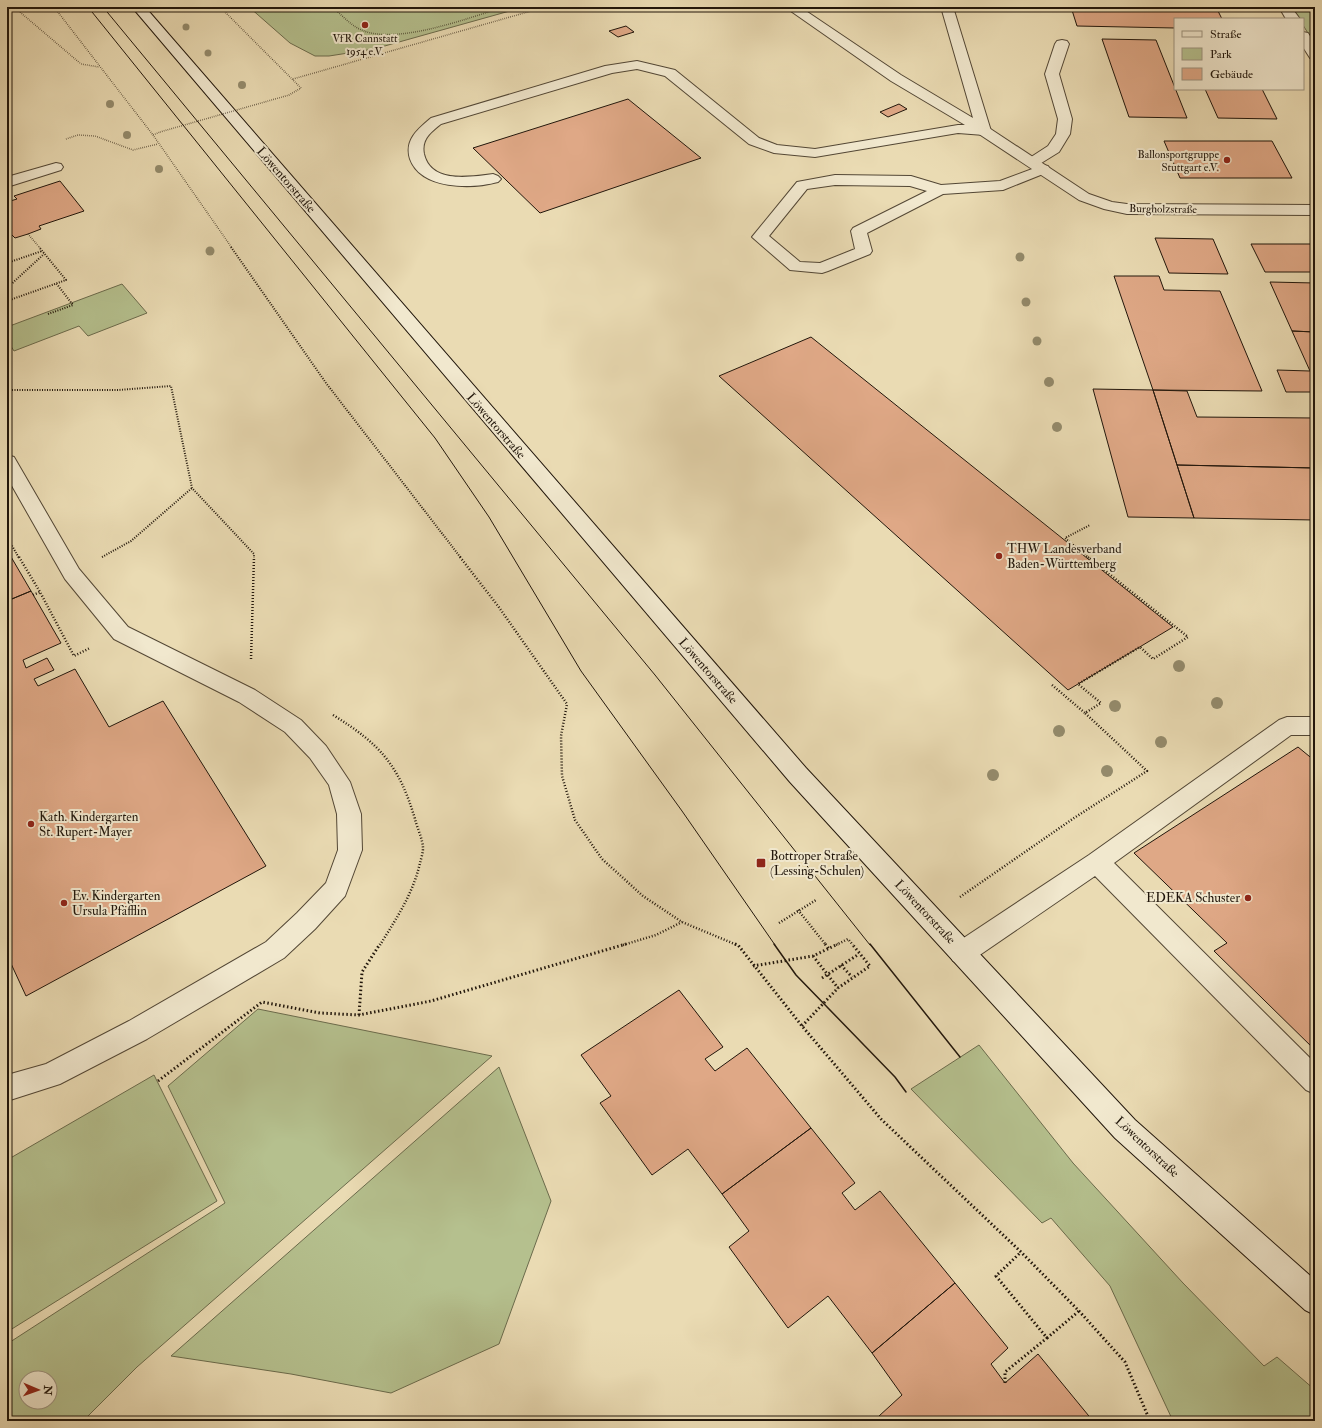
<svg xmlns="http://www.w3.org/2000/svg" width="1322" height="1428" viewBox="0 0 1322 1428" font-family="'IM FELL Double Pica',serif">
  <rect width="100%" height="100%" fill="#eadbb3"/>
  <filter id="stains"><feTurbulence type="fractalNoise" baseFrequency=".005" numOctaves="4"/><feColorMatrix values="0 0 0 0 .2 0 0 0 0 .09 0 0 0 0 .02 0 0 0 .5 -.17"/></filter>
  <radialGradient id="worn" r=".72"><stop offset=".6" stop-color="#630" stop-opacity="0"/><stop offset="1" stop-color="#630" stop-opacity=".3"/></radialGradient>
  <path fill="#b5c08e" stroke="#6b6b4c" fill-rule="evenodd" d="M249,7H524L374,49L329,56H315L290,43Z
    M1292,7H1315V45L1303,25V19H1300Z
    M122,284L147,313L88,336L79,326L14,351L7,340V327Z
    M258,1009L492,1056L137,1367L83,1421H7V1344L225,1203L168,1086ZM26,1378H50V1402H26Z
    M979,1045L1073,1163L1183,1283L1264,1366L1277,1357L1315,1390V1421H1173L1110,1286L1051,1218L1042,1223L911,1089Z
    M499,1067L551,1201L499,1344L391,1393L291,1374L171,1356Z
    M154,1075L217,1201L7,1332V1160Z"/>
  <path fill="#dfa886" stroke="#21160b" d="M1071,7H1216L1222,19H1175V28L1077,26Z
    M626,26L634,32L618,37L609,31Z
    M1102,39L1156,40L1187,118L1129,117Z
    M1205,89H1262L1277,119L1218,118Z
    M628,99L701,158L540,213L473,148Z
    M899,104L907,109L888,117L880,112Z
    M1164,141H1272L1292,178H1180Z
    M60,181L84,211L39,226L41,229L28,234L15,238L12,235L7,237V202L17,199L14,196Z
    M1155,238L1213,239L1228,274L1169,273Z
    M1251,244H1315V272H1265Z
    M1114,276H1159L1164,290L1220,291L1262,391L1153,390Z
    M1270,282L1315,283V332L1292,331Z
    M1292,331L1315,332V392H1286L1277,370L1310,371Z
    M811,337L1173,627L1068,690L719,376Z
    M1093,389L1153,390L1194,518L1128,517Z
    M1153,390L1187,391L1197,417L1315,418V468L1177,465Z
    M1177,465L1315,468V520L1194,518Z
    M7,550L31,591L7,601Z
    M31,591L61,643L23,660L26,668L47,658L54,670L34,679L38,686L75,669L109,727L163,701L266,866L26,996L7,955V601Z
    M1298,747L1315,761V1050L1214,951L1227,943L1134,853Z
    M679,990L723,1047L705,1059L715,1071L747,1048L811,1128L722,1194L688,1149L652,1175L600,1103L611,1096L581,1055Z
    M811,1128L855,1183L842,1193L855,1210L880,1191L955,1283L872,1353L828,1296L788,1328L729,1247L749,1231L722,1194Z
    M955,1283L1008,1348L991,1364L1005,1383L1038,1354L1093,1421H883L879,1416L902,1395L872,1353Z"/>
  <g fill="none" stroke-linecap="round" stroke-linejoin="round">
    <g stroke="#534735" stroke-width="2">
      <path id="service" d="M785,7H800L901,75L973,118L941,7H953L991,131L989,134L984,135L958,133L815,157L774,153L749,144L665,76L637,69L612,73L441,124C431,132 421,139 424,154C431,184 470,177 493,174L498,176L501,179L498,182C472,189 421,190 410,159C404,140 418,129 431,118L605,66L637,61L675,70L759,138L777,145L815,149L958,125H965L891,81Z
        M1062,40L1067,41L1069,44L1059,74L1072,119L1070,134L1059,152L1038,165L1033,166L1028,165L1026,162L1028,159L1048,146L1056,134L1058,119L1045,74L1055,44L1057,41Z
        M56,163L61,164L63,167L61,170L7,187V177Z
        M1043,165L1048,166L1050,169L1048,172L1003,190L943,194L867,233L872,251L870,254L828,271L822,273L790,270L752,237L797,182L835,175L911,176L941,185L1000,181ZM835,185L910,186L927,191L853,228L851,231L855,249L820,263L800,262L769,236L807,189Z
        M7,455L14,457L79,569L128,627L255,690L301,720L326,746L350,782L361,814L362,850L345,896L315,929L284,958L147,1039L60,1084L7,1101V1075L46,1064L129,1021L266,942L297,913L326,883L338,850L337,814L329,785L310,758L285,732L239,702L114,639L65,579L7,477Z
        M1287,717H1315V735H1291L1114,863L1315,1063V1094L1306,1090L1095,876L971,961L962,964L953,961L949,953L953,945L1089,855L1279,720Z"/>
    </g>
    <g stroke="#534735" stroke-width="2">
      <path id="minor" d="M1279,7H1291L1300,19H1286Z
        M1303,32L1308,33L1315,44V59L1310,58L1303,47Z
        M984,127L989,128L1089,194L1112,202L1127,204L1315,205V215L1127,214L1104,209L1079,200L979,134L977,131L979,128Z"/>
    </g>
    <g stroke="#21160b" stroke-width="2">
      <path id="secondary" d="M132,7H145L806,768L1135,1120L1315,1280V1315L1305,1310L1115,1138L790,782Z"/>
    </g>
    <path stroke="#21160b" stroke-width="1.5" stroke-dasharray="0.5 1.5" stroke-linecap="butt" d="M14,7L81,64L99,67
      M54,7L153,135L160,132
      M220,7L301,88L289,95
      M332,7C342,15 352,27 364,31C400,44 468,18 504,7
      M293,79L545,7
      M153,135L232,248
      M66,139L78,135L95,136L133,150L158,144
      M28,234L40,248"/>
    <path stroke="#21160b" stroke-width="2" stroke-dasharray="1 1.5" stroke-linecap="butt" d="M231,247L326,383L461,558
      M7,263L42,251
      M7,288L44,254
      M7,301L66,280L39,247
      M48,314L73,305L56,283
      M7,390H118L171,386L192,488L254,554V558
      M7,537L19,558
      M102,557L131,541L192,488
      M1089,558L1065,538L1090,525"/>
    <path stroke="#21160b" stroke-width="2.5" stroke-dasharray="1 2" stroke-linecap="butt" d="M19,557L40,592L74,656L90,648
      M460,557L498,606L567,704L561,736L562,776L575,820L602,859L643,896L682,922L737,945
      M33,595L40,592
      M251,659L254,557
      M1052,685L1085,713
      M333,715C380,744 399,765 415,819C417,828 423,840 423,848C423,853 421,859 420,863C413,894 396,919 380,945
      M960,897L1074,818L1147,771L1085,713L1101,703L1078,684L1140,647L1153,659L1188,637L1088,557
      M798,910L826,945
      M779,923L816,900
      M623,945L656,935L682,922"/>
    <path stroke="#21160b" stroke-width="3" stroke-dasharray="1.5 2.5" stroke-linecap="butt" d="M735,944L738,945L802,1026L881,1119L1021,1252L1079,1311L1125,1362L1150,1421
      M825,944L829,949
      M841,965L852,977
      M822,978L859,954
      M359,1015L362,972L380,944
      M158,1081L262,1002L320,1013L359,1015L431,1001L626,944
      M1047,1338L1079,1311
      M1005,1383V1372L1047,1338L996,1276L1021,1252"/>
    <use href="#service" fill="#f1e8ce" fill-rule="evenodd"/>
    <use href="#minor" fill="#f1e8ce" fill-rule="evenodd"/>
    <use href="#secondary" fill="#f1e8ce" fill-rule="evenodd"/>
    <path stroke="#21160b" stroke-width="1" d="M88,7L435,438L489,517L581,671L682,811L775,945
      M103,7L655,675L870,945"/>
    <path stroke="#21160b" stroke-width="1.5" d="M774,944L796,975L895,1077L906,1092
      M870,944L960,1057"/>
    <path stroke="#21160b" stroke-width="1.5" stroke-dasharray="0.5 1.5" stroke-linecap="butt" d="M160,132L289,95"/>
    <path stroke="#21160b" stroke-width="2.5" stroke-dasharray="1 2" stroke-linecap="butt" d="M836,945L848,939L853,945"/>
    <path stroke="#21160b" stroke-width="3" stroke-dasharray="1.5 2.5" stroke-linecap="butt" d="M813,956L838,988
      M753,966L813,956L838,944
      M802,1026L838,988L870,966L852,944"/>
  </g>
  <g fill="#948b6c">
    <circle cx="186" cy="27" r="3.5"/>
    <circle cx="208" cy="53" r="3.5"/>
    <circle cx="242" cy="85" r="4"/>
    <circle cx="110" cy="104" r="4"/>
    <circle cx="127" cy="135" r="4"/>
    <circle cx="159" cy="169" r="4"/>
    <circle cx="210" cy="251" r="4.5"/>
    <circle cx="1020" cy="257" r="4.5"/>
    <circle cx="1026" cy="302" r="4.5"/>
    <circle cx="1037" cy="341" r="4.5"/>
    <circle cx="1049" cy="382" r="5"/>
    <circle cx="1057" cy="427" r="5"/>
    <circle cx="1179" cy="666" r="6"/>
    <circle cx="1217" cy="703" r="6"/>
    <circle cx="1115" cy="706" r="6"/>
    <circle cx="1059" cy="731" r="6"/>
    <circle cx="1161" cy="742" r="6"/>
    <circle cx="1107" cy="771" r="6"/>
    <circle cx="993" cy="775" r="6"/>
  </g>
  <g fill="#8f2418" stroke="#f1e8ce" stroke-width="1.5">
    <circle cx="365" cy="25" r="4"/>
    <circle cx="1227" cy="160" r="4"/>
    <circle cx="999" cy="556" r="4"/>
    <circle cx="31" cy="824" r="4"/>
    <rect x="756" y="858" width="10" height="10" rx="2"/>
    <circle cx="1248" cy="898" r="4"/>
    <circle cx="64" cy="903" r="4"/>
  </g>
  <g text-anchor="middle" dominant-baseline="central" stroke-width="4" stroke-linejoin="round" paint-order="stroke">
    <g font-size="11" fill="#21160b" stroke="#f1e8ce">
      <text x="365" y="38">VfR Cannstatt<tspan x="365" dy="13">1954 e.V.</tspan></text>
      <text x="1219" y="154" text-anchor="end">Ballonsportgruppe<tspan x="1219" dy="13">Stuttgart e.V.</tspan></text>
    </g>
    <g font-size="11" fill="#21160b" stroke="#f1e8ce">
      <text transform="translate(1163 209) rotate(1)">Burgholzstraße</text>
    </g>
    <g font-size="13" fill="#21160b" stroke="#f1e8ce">
      <text transform="translate(286 180) rotate(49)">Löwentorstraße</text>
      <text transform="translate(496 426) rotate(49)">Löwentorstraße</text>
      <text transform="translate(708 671) rotate(49)">Löwentorstraße</text>
      <text transform="translate(925 912) rotate(47)">Löwentorstraße</text>
      <text transform="translate(1147 1147) rotate(43)">Löwentorstraße</text>
    </g>
    <g font-size="13" fill="#21160b" stroke="#f1e8ce" text-anchor="start">
      <text x="1007" y="549">THW Landesverband<tspan x="1007" dy="15">Baden-Württemberg</tspan></text>
      <text x="39" y="817">Kath. Kindergarten<tspan x="39" dy="15">St. Rupert-Mayer</tspan></text>
      <text x="770" y="856">Bottroper Straße<tspan x="770" dy="15">(Lessing-Schulen)</tspan></text>
      <text x="72" y="896">Ev. Kindergarten<tspan x="72" dy="15">Ursula Pfäfflin</tspan></text>
      <text x="1240" y="898" text-anchor="end">EDEKA Schuster</text>
    </g>
  </g>
  <rect width="1322" height="1428" fill="none" stroke="#eadbb3" stroke-width="24"/>
  <rect x="8" y="8" width="1306" height="1412" fill="none" stroke="#21160b" stroke-width="2"/>
  <rect x="12" y="12" width="1298" height="1404" fill="none" stroke="#21160b"/>
  <rect x="1174" y="18" width="130" height="72" fill="#f1e8ce" stroke="#9e9480"/>
  <rect x="1182" y="31" width="20" height="6" fill="#f1e8ce" stroke="#9e9480"/>
  <text x="1210" y="38" font-size="12" fill="#21160b">Straße</text>
  <rect x="1182" y="48" width="20" height="12" fill="#b5c08e" stroke="#9e9480"/>
  <text x="1210" y="58" font-size="12" fill="#21160b">Park</text>
  <rect x="1182" y="68" width="20" height="12" fill="#dfa886" stroke="#9e9480"/>
  <text x="1210" y="78" font-size="12" fill="#21160b">Gebäude</text>
  <g transform="translate(38 1390) rotate(92)"><circle r="19" fill="#f1e8ce" stroke="#9e9480"/>
  <path d="M0-3L7 15L0 10L-7 15Z" fill="#8f2418"/>
  <text y="-6" font-size="11" font-weight="bold" text-anchor="middle" fill="#21160b">N</text>
  </g>
  <rect width="100%" height="100%" filter="url(#stains)"/>
  <rect width="100%" height="100%" fill="url(#worn)"/>
</svg>
